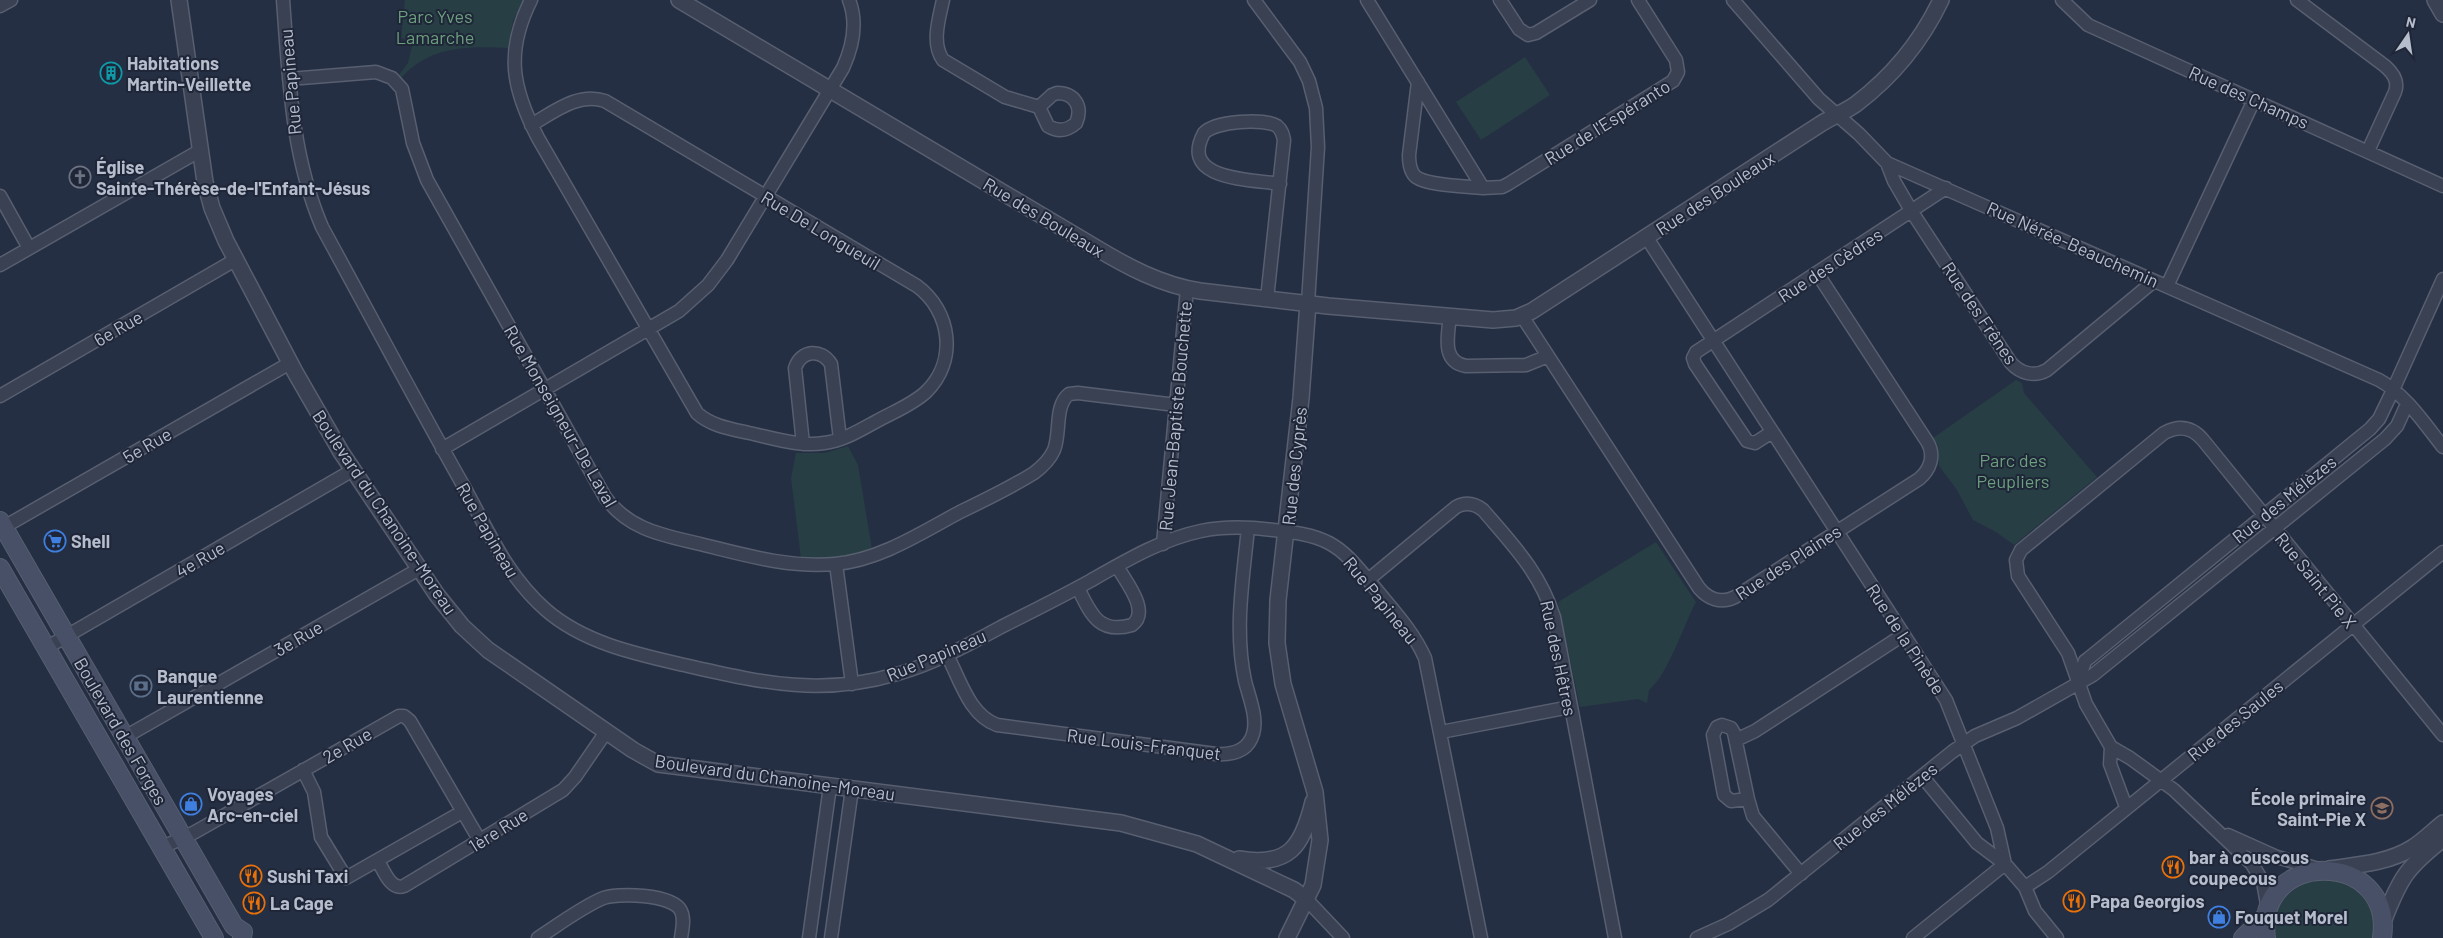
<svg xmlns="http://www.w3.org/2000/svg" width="2443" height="938" viewBox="0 0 2443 938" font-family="Barlow,sans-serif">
  <rect width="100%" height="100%" fill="#252f43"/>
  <path fill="#273e44" d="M405,0H524L513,21L508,48C467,46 430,46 401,78L398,76L408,63L413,42L401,38Z
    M1525,57L1550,95L1481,140L1456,102Z
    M2016,380L2022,383L2024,393L2097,477L2014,545L1996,532L1973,520L1957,490L1939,466L1938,446L1933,438Z
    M848,446L858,465L872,549L836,558H801L791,478L796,453H825Z
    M1656,542L1696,602C1684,624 1668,675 1649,690L1647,703L1638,699L1580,707L1558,602Z
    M2322,878C2353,881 2381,903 2373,938H2275C2268,906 2293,884 2322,878Z"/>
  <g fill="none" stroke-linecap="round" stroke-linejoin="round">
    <g stroke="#575f70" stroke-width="15">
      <path id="minor" d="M283,0C289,78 291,154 322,227C369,313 415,400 463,485C488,530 506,575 546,610C584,643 636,654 684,665C760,682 819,697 897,674C933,664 968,645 1001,627C1031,612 1061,597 1090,581C1125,561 1162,539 1201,531C1225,526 1249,527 1273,530C1291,532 1312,534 1329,543C1348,553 1361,572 1375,588C1393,610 1413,631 1425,658L1481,938
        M943,0C939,19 931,43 943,60L1005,97L1039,107
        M1254,0L1300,62L1309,81L1316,108L1318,147L1308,303
        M1367,0L1483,188L1502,187L1508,184L1673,81L1678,72L1676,60L1638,0
        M1500,0L1519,29L1528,35L1536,33L1590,0
        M1733,0L1819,99L1859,134L1887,163L2379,380C2405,394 2425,424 2443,447
        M2062,0L2088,25L2443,186
        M2297,0L2385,66C2393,73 2399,81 2395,92L2368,151
        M0,6L11,0
        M289,79L376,72L392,78L402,89L413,143L427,180L605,497C629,530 663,535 700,544C745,555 788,568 835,564C880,560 921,533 960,512C985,500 1010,488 1034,473C1042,467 1050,459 1054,450C1061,433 1054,406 1069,394L1078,393L1176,405
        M1418,82L1409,155C1409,163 1410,172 1416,177C1428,186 1468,186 1483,188
        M1057,93C1075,93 1083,107 1076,123C1067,131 1058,132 1048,126L1039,107L1052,95Z
        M531,125C554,112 578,92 605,101L917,286C951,311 958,361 926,392C912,405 893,412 877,421C860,430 843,441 824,443C799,447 773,438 749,433C731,429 711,426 697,413L538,138C512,88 505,52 531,0
        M1887,163L1894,181L1912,212L2011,363C2021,374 2035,377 2047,370L2154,281
        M0,196L29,248
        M1647,238L1946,700L1997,828L2005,864
        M0,265L201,150
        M2167,286L2254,100
        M1267,299L1284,140C1283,135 1282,130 1277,126C1264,118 1215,121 1204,133C1178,181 1252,179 1280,184
        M1450,316C1448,335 1441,362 1466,366L1526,365L1548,356
        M1522,316L1699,588C1708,599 1721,604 1735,597L1919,479C1930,470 1935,456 1928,443L1817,273
        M0,396L235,260
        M1772,432L1755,443L1747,441L1695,364L1693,358L1696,352L1946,188
        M803,444L795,368C801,350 821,348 831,364L840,439
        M442,449L679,311L708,285L727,260L843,68C853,46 858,23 849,0
        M4,527L290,363
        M1163,544L1187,289
        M836,564L852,684
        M1368,580L1456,507C1465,502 1474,503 1483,510C1512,544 1540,572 1554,617L1615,938
        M1078,588C1090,612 1098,635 1132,625C1151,611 1125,581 1117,566
        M46,648L353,470
        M947,655C960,679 969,715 997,725L1216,754C1233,755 1248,751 1253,734C1258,718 1249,697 1245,681C1234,630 1243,579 1248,528
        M2078,682L2085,661L2089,658L2370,429L2379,419L2393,390L2443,279
        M1722,725L1731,728L1734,733L1748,799L1731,801L1724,795L1713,735L1717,727Z
        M1441,732L1570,707
        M125,737L419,569
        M1736,740L1755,731L1903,635
        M2111,747L2110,764L2126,807
        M303,770L314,792L321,837L346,878L462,812
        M1922,776L1977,843L2005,864L2025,887L2035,911L2057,938
        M1748,799L1753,816L1801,874
        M2228,835L2277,857L2322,870
        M161,848L195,832L399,716H404L410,721L480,841
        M378,861C384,871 391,891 404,886L563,790L575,777L606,732
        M2025,887L2048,872L2443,552
        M1307,900L1343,938
        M2268,910L2263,882L2252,864L2174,790L2130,758L2111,747L2086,704L2068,653L2018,576L2016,560L2021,550L2164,433C2179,425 2192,427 2203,440L2443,735
        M538,938C558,925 579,909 601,899C616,892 673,894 681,911C685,919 682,930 681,938
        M809,938L830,786
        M831,938L852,789
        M1697,938L1728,924L1768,900L1952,752L1975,736L2017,718L2093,675L2385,439L2397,426L2407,404
        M1913,938L2005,864"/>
    </g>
    <g stroke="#575f70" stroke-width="18">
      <path id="tertiary" d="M179,0L205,182L212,208L226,241L295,372L341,452L437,595L462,626L488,650L633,750L658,764L1121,823L1197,844L1294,890L1307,900
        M679,0L1093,246C1126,266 1161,285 1200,291L1328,306L1493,320L1516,318L1532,311L1819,125C1831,117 1845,112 1856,104C1893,76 1921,42 1941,0
        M2435,0L2443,14
        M1239,859C1289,867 1302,847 1313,802
        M2329,869C2357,865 2388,863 2412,848C2423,841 2433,831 2443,823
        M2383,922C2400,878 2406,868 2443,839
        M1287,938L1313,885L1320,840L1315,792L1283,684L1277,643L1278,600L1301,398L1308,303"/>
    </g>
    <g stroke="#575f70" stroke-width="20">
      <path id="secondary" d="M0,521L234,926L243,932L242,938
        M0,568L214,938
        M2243,938L2266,916
        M2266,938C2254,848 2395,849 2382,938"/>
    </g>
    <use href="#minor" stroke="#394152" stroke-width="12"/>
    <use href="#tertiary" stroke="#394152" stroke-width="15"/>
    <use href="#secondary" stroke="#475066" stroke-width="18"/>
  </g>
  <defs>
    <g id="building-ring" transform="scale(1.125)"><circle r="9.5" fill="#1e2638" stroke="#0f9aa8" stroke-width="1.5"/><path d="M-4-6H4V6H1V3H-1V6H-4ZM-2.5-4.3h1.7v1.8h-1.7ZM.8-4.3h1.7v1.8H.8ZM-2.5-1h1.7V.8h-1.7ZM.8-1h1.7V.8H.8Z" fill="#0f9aa8"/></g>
    <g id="church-ring" transform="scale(1.125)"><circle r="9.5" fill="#1e2638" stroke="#6b7280" stroke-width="1.5"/><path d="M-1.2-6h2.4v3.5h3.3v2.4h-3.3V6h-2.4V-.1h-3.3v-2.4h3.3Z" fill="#6b7280"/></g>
    <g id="supermarket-ring" transform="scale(1.125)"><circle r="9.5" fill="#1e2638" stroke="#3f7fe0" stroke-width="1.5"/><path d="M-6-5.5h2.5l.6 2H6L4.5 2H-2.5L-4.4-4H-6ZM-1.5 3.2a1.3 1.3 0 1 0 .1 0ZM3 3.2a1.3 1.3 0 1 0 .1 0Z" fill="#3f7fe0"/></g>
    <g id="bank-ring" transform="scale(1.125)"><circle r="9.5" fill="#1e2638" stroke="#5c6f8a" stroke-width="1.5"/><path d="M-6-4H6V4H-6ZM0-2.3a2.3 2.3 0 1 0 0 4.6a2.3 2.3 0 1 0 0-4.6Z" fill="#5c6f8a"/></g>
    <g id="shop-ring" transform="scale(1.125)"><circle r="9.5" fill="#1e2638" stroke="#3f7fe0" stroke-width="1.5"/><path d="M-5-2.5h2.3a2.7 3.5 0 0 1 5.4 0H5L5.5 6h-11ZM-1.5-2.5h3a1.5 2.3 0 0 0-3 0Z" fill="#3f7fe0"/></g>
    <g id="school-ring" transform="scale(1.125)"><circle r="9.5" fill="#1e2638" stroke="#8d6e63" stroke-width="1.5"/><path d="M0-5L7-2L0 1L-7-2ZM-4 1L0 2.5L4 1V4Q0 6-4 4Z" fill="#8d6e63"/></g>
    <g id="restaurant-ring" transform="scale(1.125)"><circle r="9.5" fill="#1e2638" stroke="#e8710a" stroke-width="1.5"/><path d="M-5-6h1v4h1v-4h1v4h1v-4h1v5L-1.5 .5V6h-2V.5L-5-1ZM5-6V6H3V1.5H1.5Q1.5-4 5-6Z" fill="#e8710a"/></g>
  </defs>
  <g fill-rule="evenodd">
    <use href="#building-ring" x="111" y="73"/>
    <use href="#church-ring" x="80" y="177"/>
    <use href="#supermarket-ring" x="55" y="541"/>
    <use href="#bank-ring" x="141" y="686"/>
    <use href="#shop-ring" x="191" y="804"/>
    <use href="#school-ring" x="2382" y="808"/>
    <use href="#restaurant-ring" x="2173" y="867"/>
    <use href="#restaurant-ring" x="251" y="876"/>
    <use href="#restaurant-ring" x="2074" y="901"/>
    <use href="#restaurant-ring" x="254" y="903"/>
    <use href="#shop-ring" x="2219" y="917"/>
  </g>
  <g text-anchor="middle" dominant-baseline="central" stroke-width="4" stroke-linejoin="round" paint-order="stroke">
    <g font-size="18" fill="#6c9f7d" stroke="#1e2638">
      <text x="435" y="16">Parc Yves<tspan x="435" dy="21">Lamarche</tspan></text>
      <text x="2013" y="460">Parc des<tspan x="2013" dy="21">Peupliers</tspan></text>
    </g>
    <g font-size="18" font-weight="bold" fill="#b6bdcc" stroke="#1e2638" text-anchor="start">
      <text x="127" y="63">Habitations<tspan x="127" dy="21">Martin-Veillette</tspan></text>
      <text x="96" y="167">Église<tspan x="96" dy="21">Sainte-Thérèse-de-l'Enfant-Jésus</tspan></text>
      <text x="71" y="541">Shell</text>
      <text x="157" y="676">Banque<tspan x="157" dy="21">Laurentienne</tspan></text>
      <text x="207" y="794">Voyages<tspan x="207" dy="21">Arc-en-ciel</tspan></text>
      <text x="2366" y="798" text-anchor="end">École primaire<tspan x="2366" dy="21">Saint-Pie X</tspan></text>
      <text x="2189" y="857">bar à couscous<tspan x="2189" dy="21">coupecous</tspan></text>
      <text x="267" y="876">Sushi Taxi</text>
      <text x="2090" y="901">Papa Georgios</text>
      <text x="270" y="903">La Cage</text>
      <text x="2235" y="917">Fouquet Morel</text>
    </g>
    <g font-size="18" fill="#b6bdcc" stroke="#1e2638">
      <text transform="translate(290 82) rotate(-95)">Rue Papineau</text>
      <text transform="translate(2249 97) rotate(24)">Rue des Champs</text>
      <text transform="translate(1607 122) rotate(-32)">Rue de l'Espéranto</text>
      <text transform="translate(1715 193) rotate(-33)">Rue des Bouleaux</text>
      <text transform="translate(1044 217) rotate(31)">Rue des Bouleaux</text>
      <text transform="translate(821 230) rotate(31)">Rue De Longueuil</text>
      <text transform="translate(2073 244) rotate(24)">Rue Nérée-Beauchemin</text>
      <text transform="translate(1830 265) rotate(-33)">Rue des Cèdres</text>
      <text transform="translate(1980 313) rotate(56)">Rue des Frênes</text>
      <text transform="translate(118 328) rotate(-30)">6e Rue</text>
      <text transform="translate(561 416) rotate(60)">Rue Monseigneur-De Laval</text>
      <text transform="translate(1175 416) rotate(-85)">Rue Jean-Baptiste Bouchette</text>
      <text transform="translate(147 445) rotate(-30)">5e Rue</text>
      <text transform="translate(1294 466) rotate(-84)">Rue des Cyprès</text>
      <text transform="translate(2284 499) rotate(-39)">Rue des Mélèzes</text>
      <text transform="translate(385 512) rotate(56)">Boulevard du Chanoine-Moreau</text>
      <text transform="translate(488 530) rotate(60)">Rue Papineau</text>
      <text transform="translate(200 559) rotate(-30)">4e Rue</text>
      <text transform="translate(1788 562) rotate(-33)">Rue des Plaines</text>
      <text transform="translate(2316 580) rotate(51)">Rue Saint Pie X</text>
      <text transform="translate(1381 600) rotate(51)">Rue Papineau</text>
      <text transform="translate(298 638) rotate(-30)">3e Rue</text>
      <text transform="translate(1906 639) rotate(57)">Rue de la Pinède</text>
      <text transform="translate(936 655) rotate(-23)">Rue Papineau</text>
      <text transform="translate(1559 658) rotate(78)">Rue des Hêtres</text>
      <text transform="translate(2235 720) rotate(-39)">Rue des Saules</text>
      <text transform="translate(121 731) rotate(60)">Boulevard des Forges</text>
      <text transform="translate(1144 744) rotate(7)">Rue Louis-Franquet</text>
      <text transform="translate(347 745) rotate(-30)">2e Rue</text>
      <text transform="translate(775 777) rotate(8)">Boulevard du Chanoine-Moreau</text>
      <text transform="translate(1885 806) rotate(-39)">Rue des Mélèzes</text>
      <text transform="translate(498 830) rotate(-32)">1ère Rue</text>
    </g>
  </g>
  <g transform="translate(2408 35) rotate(13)" stroke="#1e2638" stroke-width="4" paint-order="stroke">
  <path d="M0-4L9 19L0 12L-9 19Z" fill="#b6bdcc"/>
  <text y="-8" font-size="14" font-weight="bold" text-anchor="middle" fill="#b6bdcc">N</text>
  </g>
</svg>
